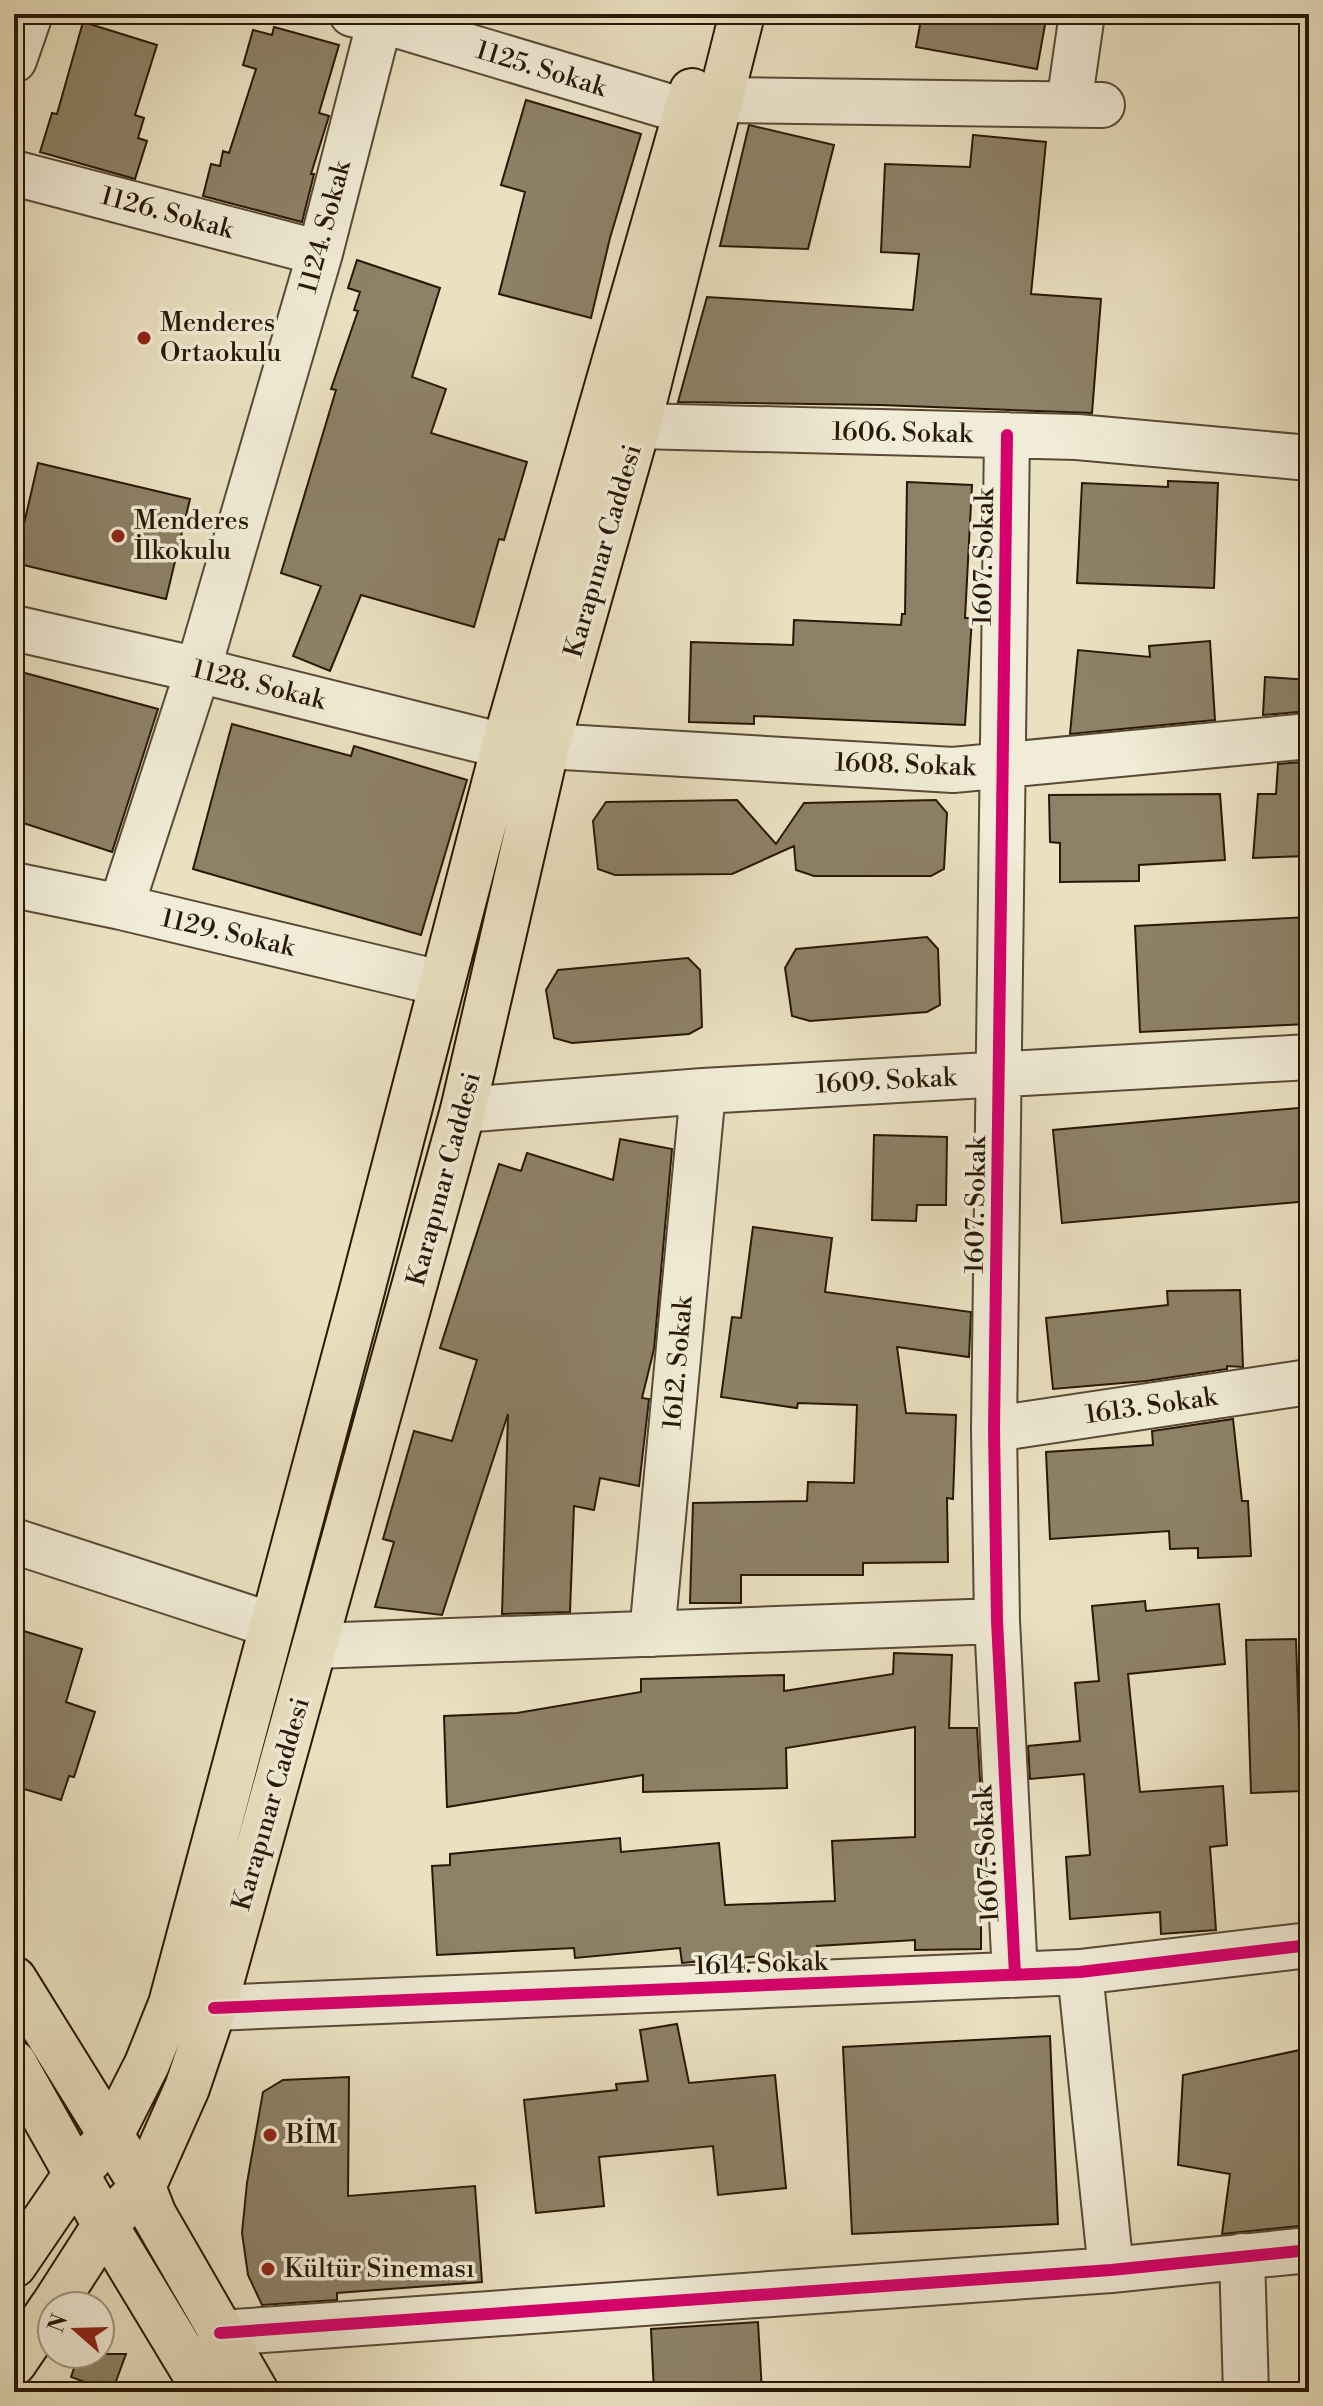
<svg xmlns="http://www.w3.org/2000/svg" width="1323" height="2406" viewBox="0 0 1323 2406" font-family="'Libre Bodoni',serif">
  <rect width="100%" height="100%" fill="#eae1c1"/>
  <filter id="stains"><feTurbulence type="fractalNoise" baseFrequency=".0025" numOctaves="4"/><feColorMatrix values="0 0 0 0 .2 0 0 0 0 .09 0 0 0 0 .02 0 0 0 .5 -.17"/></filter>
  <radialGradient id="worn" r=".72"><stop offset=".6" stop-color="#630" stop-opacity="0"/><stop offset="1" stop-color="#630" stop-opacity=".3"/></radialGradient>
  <path fill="#8d8167" stroke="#291806" stroke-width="2" d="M922,14H1047L1037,69L916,47Z
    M83,22L157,45L135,115L144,118L138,138L147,141L135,179L40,152L52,113L57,114Z
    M274,27L339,45L319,113L329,116L311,174H314L302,222L203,196L211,164L220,166L223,151L229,153L256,69L243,65L253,30L272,35Z
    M526,100L641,134L610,238L591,318L499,294L525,192L501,185Z
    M749,125L834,145L808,249L720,246Z
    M973,135L1046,142L1031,294L1101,299L1092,413L880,405L678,402L707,297L913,310L919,254L881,252L885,164L970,167Z
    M357,260L440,288L412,377L446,389L431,433L527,462L504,540L499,539L474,627L361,595L330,671L293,656L321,586L281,573L336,390L331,389L358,311L354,310L360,292L348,288Z
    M38,463L190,499L166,599L15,563Z
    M1168,481L1218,483L1214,588L1077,583L1082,483L1168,487Z
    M907,482L972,485L965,618H972L965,725L754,716V724L689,722L691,642L793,645L794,620L901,625L902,614H905Z
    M1210,641L1215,720L1070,734L1078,650L1150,657L1149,646Z
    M14,670L158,709L112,852L14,820Z
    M1265,677L1309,680V711L1263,715Z
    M232,724L351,756L354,746L467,780L421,935L193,869Z
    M1302,762L1307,856L1253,858L1258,794H1276L1278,764Z
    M1220,794L1225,860L1139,865V881L1060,882V843L1050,842L1049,795Z
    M737,800L776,844L804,803L936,800L947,813L944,869L931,876H814L796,870L794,846L732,874L615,875L598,869L593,821L606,802Z
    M1309,917V1024L1140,1032L1135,926Z
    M927,937L938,949L940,1005L927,1012L810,1021L792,1016L785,968L796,949Z
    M688,958L700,970L702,1027L689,1034L572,1043L554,1038L546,990L558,970Z
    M1309,1107V1201L1062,1223L1053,1130Z
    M874,1135L947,1137L946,1205H917L916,1221L872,1220Z
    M620,1139L672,1149L654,1349L642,1398L649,1399L639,1486L600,1478L594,1510L574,1506L570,1612L502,1614L508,1414L442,1615L375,1607L394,1542L383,1539L414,1431L452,1441L477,1360L440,1348L499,1164L521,1171L527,1153L613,1180Z
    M753,1227L832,1238L825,1292L971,1312L969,1357L897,1347L906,1413L956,1415L953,1499L947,1498L948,1562L863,1563V1575H741V1603H690L693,1503L807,1501L808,1482L854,1483L857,1405L798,1403L797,1408L721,1397L732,1317L741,1318Z
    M1240,1290L1243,1367L1227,1366V1369L1146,1381L1053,1389L1046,1318L1168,1305L1167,1291Z
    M1233,1419L1242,1501H1248L1251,1556L1198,1558V1548L1170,1549L1169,1531L1050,1539L1046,1452L1153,1445L1152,1431Z
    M1145,1601L1146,1611L1219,1604L1225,1664L1128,1674L1140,1792L1223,1786L1227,1845L1210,1847L1216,1930L1161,1934L1160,1912L1070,1919L1066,1857L1090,1855L1084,1774L1030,1779L1028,1746L1080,1741L1075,1683L1099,1681L1092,1606Z
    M14,1628L82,1649L66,1702L95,1712L74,1777L69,1776L61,1800L14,1786Z
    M1296,1639L1301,1791L1251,1793L1246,1640Z
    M894,1653L952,1655L949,1728H977L981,1796V1949L915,1950V1940L817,1946L818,1956L761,1958V1956L682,1963L680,1948L575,1958L574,1948L437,1955L432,1866L450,1865V1854L620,1838L621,1852L719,1843L725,1905L835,1901L832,1841L915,1837V1727L786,1748L787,1788L643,1792V1775L447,1807L444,1716L517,1713L641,1692V1679L784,1675V1691L893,1674Z
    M677,2024L689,2083L775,2075L786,2188L718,2195L713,2146L599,2157L604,2206L536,2213L524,2100L617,2090L616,2084L648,2081L640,2030Z
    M1050,2036L1058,2224L852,2234L843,2047Z
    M1309,2048V2225L1222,2234L1230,2174L1178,2165L1183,2075Z
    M349,2077L348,2196L475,2186L482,2282L337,2293V2300L262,2305L248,2275L242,2233L247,2183L263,2092L283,2080Z
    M758,2322L762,2392H654L651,2329Z
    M79,2354H126L112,2392L71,2377Z"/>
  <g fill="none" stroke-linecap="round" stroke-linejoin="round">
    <g stroke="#594a35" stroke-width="48">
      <path id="minor" d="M352,14L380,20L687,112
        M14,60L30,14
        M720,100L1102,105
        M1069,104L1082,14
        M14,173L320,253
        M638,426L1077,437L1309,458
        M1007,435L994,1429L997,1621L1015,1975
        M14,628L198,670L504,746
        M547,746L953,770L1309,736
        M14,885L121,907L440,983
        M121,907L198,670L320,253L380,20L379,14
        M463,1110L703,1091L1309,1057
        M994,1429L1309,1382
        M14,1541L271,1625
        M652,1634L703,1091
        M315,1646L997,1621
        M1080,1972L1111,2270
        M214,2008L1080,1972L1309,1945
        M1242,2256L1246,2392
        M220,2333L1111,2270L1309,2250"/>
    </g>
    <g stroke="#291806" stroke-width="48">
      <path id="major" d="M14,1979L143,2187L154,2215L256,2392
        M14,2063L105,2225L206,2392
        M14,2265L76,2174L110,2137L147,2064L171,2004L360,1298L504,746L692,91
        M53,2306L105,2225L143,2187L187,2088L214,2008L463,1110L547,746L638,426L742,14
        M14,2363L52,2307"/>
    </g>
    <use href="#minor" stroke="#f1ecd7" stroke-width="44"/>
    <use href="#major" stroke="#eae1c1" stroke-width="44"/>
    <g stroke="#f1ecd7" stroke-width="17">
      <path id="cycleway" d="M1007,435L994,1429L997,1621L1015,1975
        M214,2008L1080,1972L1309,1945
        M220,2333L1111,2270L1309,2250"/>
    </g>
    <use href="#cycleway" stroke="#d6006c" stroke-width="12"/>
  </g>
  <g fill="#8f2418" stroke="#f1ecd7" stroke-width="3">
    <circle cx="144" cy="338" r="8"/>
    <circle cx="118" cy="536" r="8"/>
    <circle cx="270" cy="2135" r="8"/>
    <circle cx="268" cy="2269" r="8"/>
  </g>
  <g text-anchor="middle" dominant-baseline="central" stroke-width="7" stroke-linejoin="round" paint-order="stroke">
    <g font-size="26" fill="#291806" stroke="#f1ecd7">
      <text transform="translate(541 69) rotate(17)">1125. Sokak</text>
      <text transform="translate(167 213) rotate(15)">1126. Sokak</text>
      <text transform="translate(325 227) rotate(-75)">1124. Sokak</text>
      <text transform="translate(902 433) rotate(1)">1606. Sokak</text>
      <text transform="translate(603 551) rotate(-74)">Karapınar Caddesi</text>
      <text transform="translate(984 557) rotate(-89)">1607. Sokak</text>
      <text transform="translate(259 685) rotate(14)">1128. Sokak</text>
      <text transform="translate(905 765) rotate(2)">1608. Sokak</text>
      <text transform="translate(228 933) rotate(13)">1129. Sokak</text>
      <text transform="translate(886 1081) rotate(-3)">1609. Sokak</text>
      <text transform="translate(444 1179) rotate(-75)">Karapınar Caddesi</text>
      <text transform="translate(976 1205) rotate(-89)">1607. Sokak</text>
      <text transform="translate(678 1363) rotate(-85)">1612. Sokak</text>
      <text transform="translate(1151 1406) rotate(-8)">1613. Sokak</text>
      <text transform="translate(271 1804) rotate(-74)">Karapınar Caddesi</text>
      <text transform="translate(987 1854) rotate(-93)">1607. Sokak</text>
      <text transform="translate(761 1964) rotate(-2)">1614. Sokak</text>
    </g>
    <g font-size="26" fill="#291806" stroke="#f1ecd7" text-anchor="start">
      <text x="160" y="323">Menderes<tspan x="160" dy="30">Ortaokulu</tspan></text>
      <text x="134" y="521">Menderes<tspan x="134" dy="30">İlkokulu</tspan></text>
      <text x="286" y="2135">BİM</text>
      <text x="284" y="2269">Kültür Sineması</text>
    </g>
  </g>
  <rect width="1323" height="2406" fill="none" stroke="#eae1c1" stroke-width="48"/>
  <rect x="16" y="16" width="1291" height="2374" fill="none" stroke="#291806" stroke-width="4"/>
  <rect x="24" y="24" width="1275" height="2358" fill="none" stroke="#291806" stroke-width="2"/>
  <g transform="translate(76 2330) rotate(290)"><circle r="38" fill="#f1ecd7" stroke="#a19783" stroke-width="2"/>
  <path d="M0-6L14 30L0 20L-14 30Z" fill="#8f2418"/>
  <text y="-12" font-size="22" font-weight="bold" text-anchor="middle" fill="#291806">N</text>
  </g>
  <rect width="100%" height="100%" filter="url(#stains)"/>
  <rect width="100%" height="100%" fill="url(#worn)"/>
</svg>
